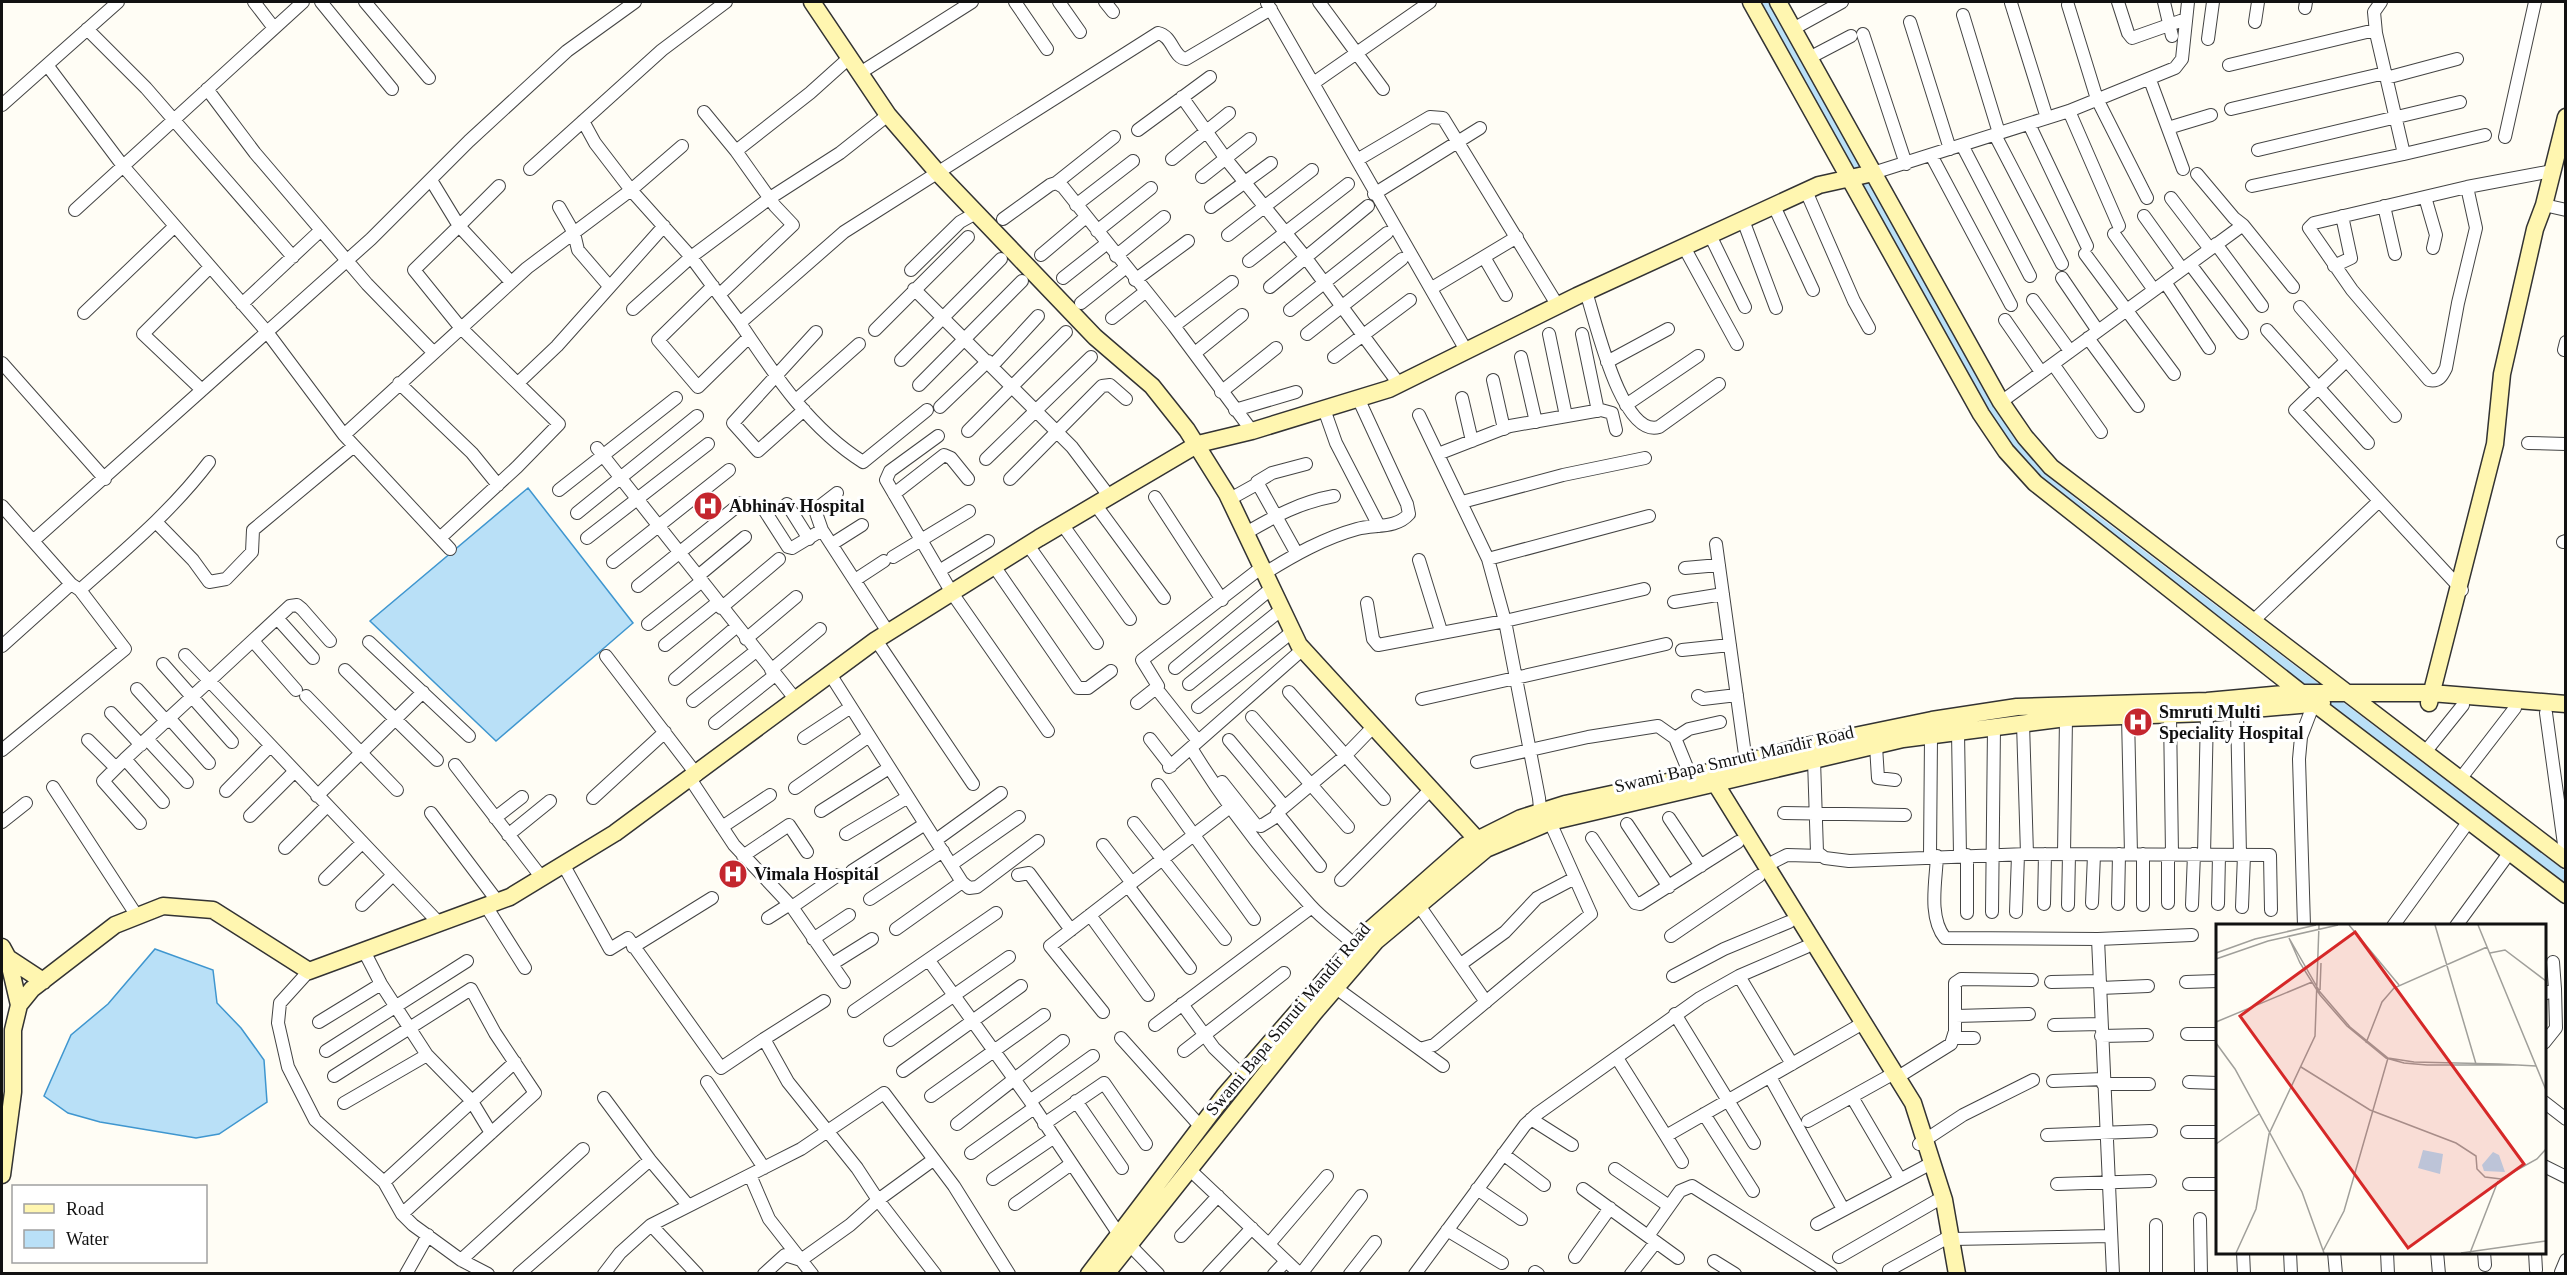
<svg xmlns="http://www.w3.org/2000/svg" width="2567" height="1275" viewBox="0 0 2567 1275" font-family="'Times New Roman',serif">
  <rect width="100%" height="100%" fill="#fffdf5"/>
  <path fill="#b9e0f7" stroke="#3f96cf" stroke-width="1.5" d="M528,488L633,623L496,741L370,621Z
    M155,949L213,970L217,1003L241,1028L264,1060L267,1102L219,1134L196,1138L100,1122L68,1113L44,1096L71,1035L108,1004Z"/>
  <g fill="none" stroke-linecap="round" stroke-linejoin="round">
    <path stroke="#b9e0f7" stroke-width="10" d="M1765,2L1979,392L2008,435L2038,473L2077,506L2566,878"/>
    <g stroke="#444" stroke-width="14">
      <path id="street" d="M254,2L274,28
        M321,2L392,89
        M365,2L429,78
        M1015,2L1047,49
        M1059,2L1080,32
        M1105,2L1113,12
        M1319,2L1383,89
        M2118,2L2128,33L2132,38L2186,19
        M2164,2L2172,36
        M1267,3L1467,352
        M2011,3L2047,118
        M2068,5L2097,99L2147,198
        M2305,8L2306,2
        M1963,15L1999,133
        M1910,22L1950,149
        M2255,22L2258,2
        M87,29L146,88L293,257
        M1793,29L1842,2
        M1863,34L1906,164
        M2208,39L2213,2
        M1809,58L1851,36
        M47,65L118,2
        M2229,65L2375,30
        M860,73L972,2
        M2386,78L2457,59
        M2150,80L2183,169
        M1315,82L1430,2
        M207,89L255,153L367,284L433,352
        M1182,97L1226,159L1306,258L1399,384
        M2,105L47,65L123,166L267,332L344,435L450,549
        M2231,109L2385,73
        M2069,111L2119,226
        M704,112L736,151
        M583,121L595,143L631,190L682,146
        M2029,124L2087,246
        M2168,128L2211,115
        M1138,130L1210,77
        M1995,135L2062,264
        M2505,137L2535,2
        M1962,145L2030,276
        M2258,150L2460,102
        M2404,154L2485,135
        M1931,155L2011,305
        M1172,159L1229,113
        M1357,160L1430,117L1443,118L1558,306
        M530,169L662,50L726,2
        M1873,173L2069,111L2175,68L2182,59L2188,2
        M2197,174L2234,218L2243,225L2293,287
        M1202,177L1250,139
        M431,180L459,226L414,270L460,327L559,424L517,467L440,538
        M1056,183L1114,137
        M499,186L459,226L511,282
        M2252,186L2404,154L2376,33L2374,12L2381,2
        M2467,187L2476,228L2458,303L2446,368C2442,376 2439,382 2429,380L2352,290L2309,228L2314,223L2467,187L2552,171
        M1806,191L1854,301L1869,328
        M1374,194L1480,128
        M2425,197L2436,235L2433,248
        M2171,198L2210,249
        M1076,205L1133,161
        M2544,205L2566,210
        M1774,206L1813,290
        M2384,206L2395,254
        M559,207L574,233L578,250L609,286
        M1211,207L1271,163
        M75,210L303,2
        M2144,216L2182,269
        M1003,219L1050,185L1056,183L1063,187L1174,326L1252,431
        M1743,220L1776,308
        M1097,231L1151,188
        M2114,234L2154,290
        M1228,235L1312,170
        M1710,235L1745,307
        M2216,244L2262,306
        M1684,247L1737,344
        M2085,254L2174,374
        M1041,255L1086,217
        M1116,256L1164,217
        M1484,257L1506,295
        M1249,261L1348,184
        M2190,264L2242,333
        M2334,266L2351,258L2342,216
        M911,270L960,222L976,213
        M1063,278L1106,244
        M2062,278L2098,331
        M1135,280L1188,241
        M2165,282L2209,348
        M713,286L658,340L698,387L749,337
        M1270,287L1368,206
        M1432,288L1517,237
        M914,289L1072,447L1109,496
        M1586,292C1595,318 1621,438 1659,427L1719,384
        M719,295L793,225L775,206L736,151L810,93L849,58
        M2033,300L2070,351
        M1081,303L1125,268
        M242,304L321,230
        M2300,307L2395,416
        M633,309L691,257L770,198L840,153L888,115
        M1290,310L1387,233
        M84,313L175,226
        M1112,318L1145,292
        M2005,320L2041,372
        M1174,326L1232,282
        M875,330L968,237
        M2267,330L2368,443
        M1307,334L1402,259
        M1549,334L1566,416
        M1582,334L1598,411
        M2088,338L2138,406
        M2564,350L2566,342
        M1195,353L1242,315
        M1334,357L1410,300
        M1521,357L1536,422
        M901,360L1001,259
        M2346,361L2295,410L2462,590
        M1607,362L1668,329
        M2,363L105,479
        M2053,364L2101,432
        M993,365L1038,316
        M1493,380L1504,429
        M399,383L472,453L498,485
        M518,383L557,346L664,226
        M919,385L1022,281
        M202,390L143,334L210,267
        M1221,392L1276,348
        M1462,398L1472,441
        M796,400L859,344
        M2001,402L2243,225
        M1626,405L1698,356
        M940,407L988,361
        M1324,409L1336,443L1379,526
        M804,410L758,451L733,423L816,332
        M927,410L863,462C809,428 774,374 740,323L844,232L1158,33C1173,36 1173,58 1186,59L1271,9
        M1235,410L1296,392
        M1419,415L1488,559L1505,621L1539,798L1541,819
        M968,431L1066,332
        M344,435L527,268L631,190L691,257L740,323
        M938,436L890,471L886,480L952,593L1048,731
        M2528,443L2566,444
        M597,448L796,700
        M1438,454L1510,426L1601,410L1612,413L1616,430
        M986,459L1091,357
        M1010,479L1102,386L1110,385L1126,399
        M559,490L676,398
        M894,494L944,455L951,458L968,479
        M1155,497L1222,600
        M1230,499L1257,484
        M1462,502L1563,475L1645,458
        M787,504L809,539
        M1095,504L1164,598
        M2,506L71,584L2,646
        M763,508L788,547L792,548L822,530L888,632
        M577,513L697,416
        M157,523L193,560L209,582L226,579L252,552L253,530L354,446
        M1062,524L1130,619
        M822,530L815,510L837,493
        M1246,533C1275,516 1301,502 1334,496
        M587,538L708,444
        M33,541L371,239L469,141L567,51L635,2
        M2563,542L2566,541
        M832,544L862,525
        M1716,544L1746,762
        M1028,545L1097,643
        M1297,554L1257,482L1272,473L1306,464
        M893,557L969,511
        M1488,559L1649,516
        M1419,560L1441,631
        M613,562L729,470
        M994,566L1078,688H1088L1111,671
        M1685,568L1719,565
        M939,571L988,541
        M1265,573C1294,555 1324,538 1357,529C1374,524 1396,529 1409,514L1407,504L1358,398
        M698,576L745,537
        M855,580L884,561
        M638,586L741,503
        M80,590C126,549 172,511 209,462
        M1674,602L1723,594
        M1367,603L1373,639L1378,645L1505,621L1644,589
        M721,608L779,559
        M277,618L313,658
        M2254,620L2379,501
        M648,624L702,581
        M746,639L796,597
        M876,640L973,784
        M253,641L296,690
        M369,642L469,736
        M665,645L717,603
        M1682,650L1730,645
        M185,655L439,923
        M606,656L697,775
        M163,664L232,742
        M1175,668L1272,588
        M345,670L437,760
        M771,670L820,629
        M830,674L962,882L896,929
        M675,679L736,627
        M1189,684L1282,609
        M137,689L167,722
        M1289,692L1384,799
        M306,696L397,790
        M1698,696L1703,699L1737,695
        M1422,699L1666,644
        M693,701L756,651
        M1137,703L1156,688
        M1198,707L1292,632
        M2237,710L2240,855
        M111,713L141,745
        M2546,713L2566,859
        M2170,715L2172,854
        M2128,716L2131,854
        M1252,717L1348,827
        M170,719L209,763
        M715,723L775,675
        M2023,723L2027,854
        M1958,732L1960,855
        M804,738L851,707
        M1675,738L1689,729L1720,722
        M147,739L187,782
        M1150,739L1171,766
        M88,740L116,768
        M1229,740L1284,806
        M1198,741L1156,688L1158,686L1142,660L1262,567
        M1876,746L1878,778L1895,780
        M1191,748C1225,803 1266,857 1310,905C1325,922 1345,934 1361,951
        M2,750L125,649L80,590L71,584
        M2426,751L2463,705
        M125,759L163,802
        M1814,760L1817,852L1825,858L1849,861L2027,854L2270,855L2271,910
        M1477,762L1588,737L1658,726L1675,738L1693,782
        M455,765L542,878
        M1169,767L1303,649
        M2461,778L2515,708
        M691,780L734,845L792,907L844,982
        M1222,782L1256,825L1261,826L1277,816
        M1158,785L1254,919
        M53,787L137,916
        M795,788L869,736
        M226,791L270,746
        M317,796L423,692
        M593,798L665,732
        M821,811L889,768
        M431,813L498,902
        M1784,813L1905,815
        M250,816L294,772
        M495,818L522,797
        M1669,818L1701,866
        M2,822L26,803
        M140,823L103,781L125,759L290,606L297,605L302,609L330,641
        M1134,823L1225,939
        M1627,824L1669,887
        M722,827L770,795
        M846,834L908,797
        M508,835L550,801
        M1592,838L1635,903L1640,904L1738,842
        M936,840L1001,793
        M1103,845L1132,883
        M285,848L327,806
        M2064,854L2066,718
        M2204,855L2207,713
        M743,856L789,825L807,852
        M1930,856L1931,737
        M1937,856C1936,881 1928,917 1945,938L2098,939L2192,935
        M563,864L610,949L628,938L721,1068L764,1039
        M952,864L1019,817
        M1320,866L1277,813L1345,756L1374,726
        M1765,866L1787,855L1822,856
        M852,871L925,824
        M1018,875L1029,873L1071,930
        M325,879L362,843
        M1341,880L1432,788
        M962,882L969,888L977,887L1038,841
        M1128,886L1190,968
        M870,899L943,851
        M2092,903L2094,855
        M2168,903V854
        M1418,904L1486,1002
        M2044,904L2045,854
        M2118,904L2119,854
        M2218,904L2219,855
        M362,905L393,875
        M2068,905L2069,854
        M2143,905V854
        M2192,905L2194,854
        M486,906L525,968
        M792,907L838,875
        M2242,907L2244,855
        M1992,912L1994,727
        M2016,912L2018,855
        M1967,913V855
        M1090,915L1148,995
        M768,918L790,904
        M2304,926L2299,759L2301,737L2314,703
        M2393,926L2469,821
        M2456,926L2510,852
        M1671,936L1759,876
        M813,939L849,915
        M2098,939L2113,1274
        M633,947L712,898
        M930,962L1030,1101L1118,1233L1158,1274
        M832,964L872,939
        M1461,964L1505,932L1537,898L1573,879
        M309,971L280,1003L278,1023L288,1067L315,1120L384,1182L402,1214L413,1225L461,1260L488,1274
        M1673,976L1724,949L1789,922
        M1739,976L1792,1064
        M2051,982L2100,981
        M2186,982L2218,981
        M1336,988L1443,1066
        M2100,988L2148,986
        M2544,994L2555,989L2553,962
        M824,1001L764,1039L788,1082L857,1168L878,1200L933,1160
        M1182,1004L1214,1048L1242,1075
        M854,1011L996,913
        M1103,1012L1050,946L1230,807
        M1675,1014L1754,1143
        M1956,1016L2029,1014
        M319,1022L381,984
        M1155,1025L1312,907
        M2054,1025L2101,1024
        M2187,1034H2218
        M2101,1036L2147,1035
        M1121,1038L1200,1126
        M1955,1038H1974
        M890,1040L1009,957
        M2544,1043L2556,1028L2555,989
        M1420,1049L1434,1045L1591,914L1550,822
        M326,1051L467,961
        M1184,1051L1284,973
        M427,1055L471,1100L491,1133
        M1617,1058L1666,1136L1858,1026
        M903,1071L1021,986
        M334,1076L471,989L495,1033L535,1093L402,1214
        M1770,1077L1843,1209
        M1898,1077L1951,1044L1955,1031V983L1961,979L2032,980
        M2053,1081L2103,1079
        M707,1082L764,1168
        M2189,1082L2218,1083
        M2103,1084H2149
        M931,1096L1044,1015
        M1852,1097L1900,1179
        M604,1098L650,1160L687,1204
        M1030,1101L1093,1056
        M1076,1101L1122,1168
        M2544,1102L2566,1119
        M344,1103L427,1055L381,984L364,951
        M1704,1114L1753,1191
        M1531,1119L1572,1145
        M1808,1121L1889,1076
        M957,1124L1063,1041
        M1044,1124L1104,1083L1146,1144
        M2187,1132H2218
        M2047,1135L2151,1131
        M1666,1136L1682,1162
        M1919,1144L1963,1115L2033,1080
        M971,1153L1034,1108
        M1503,1154L1544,1185
        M2544,1166L2566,1177
        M1189,1169L1300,1274
        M1615,1169L1669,1206
        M750,1175L769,1219L812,1274
        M993,1179L1053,1138
        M384,1182L515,1062
        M2057,1184L2150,1181
        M2189,1184H2218
        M1477,1189L1521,1219
        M1583,1189L1678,1258
        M1015,1204L1071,1164
        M2200,1219L2201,1274
        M1817,1224L1926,1166
        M651,1225L697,1274
        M2156,1225V1274
        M1447,1230L1502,1263
        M1181,1236L1218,1196
        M1648,1236L1680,1191L1692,1186L1831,1274
        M1952,1239L2111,1236
        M1269,1244L1327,1176
        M2243,1252L2244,1274
        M2290,1252L2291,1274
        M2334,1252L2336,1274
        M2387,1252L2388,1274
        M2437,1252L2439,1274
        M2484,1252L2485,1265
        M2535,1252L2536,1270
        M1575,1257L1610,1208
        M1839,1257L1936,1201
        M461,1260L583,1149
        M801,1260L850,1225L878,1200L935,1274
        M1714,1261L1735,1274
        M1889,1270L1945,1239
        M1535,1272L1538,1274
        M2561,1272L2566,1260
        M406,1274L428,1235
        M519,1274L650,1160
        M604,1274L620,1253L651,1225L801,1149L884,1093L954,1186L1009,1274
        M764,1274L785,1255L801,1260
        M1209,1274L1252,1228
        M1274,1274L1286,1261
        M1301,1274L1361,1196
        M1350,1274L1375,1242
        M1415,1274L1525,1125L1537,1114L1700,998L1739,976L1806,947
        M1631,1274L1656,1242"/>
    </g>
    <g stroke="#333" stroke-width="19">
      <path id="secondary" d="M812,2L888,115L938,173L1095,337L1152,386L1187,430L1227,494L1299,645L1483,846
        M1751,2L1981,414L2006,451L2035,483L2314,703L2566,895
        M1778,2L2001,402L2025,437L2051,467L2566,860
        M2429,703L2495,444L2502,374L2535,229L2544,205L2566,117
        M1709,773L1913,1103L1944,1200L1957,1274
        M2,947L8,958L19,1005
        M8,958L43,981
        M2,1175L13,1092V1030L19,1005L32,989L115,925L163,906L213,910L309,971L510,897L615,833L876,640L1039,538L1198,444L1252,431L1389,389L1577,296L1819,185L1873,173
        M1089,1274L1224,1096L1363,936L1465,846L1521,818L1565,804L1691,777L1801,747L1932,720L2017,707L2207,701L2293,693H2431L2566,704
        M1106,1274L1314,1013L1376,941L1486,849L1550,822L1903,739L2066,718L2207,713L2322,703"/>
    </g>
    <use href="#street" stroke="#fff" stroke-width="12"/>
    <use href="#secondary" stroke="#fff6b0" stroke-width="16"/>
  </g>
  <defs>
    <g id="hospital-disc" transform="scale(1.5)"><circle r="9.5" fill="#c4262e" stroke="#fff"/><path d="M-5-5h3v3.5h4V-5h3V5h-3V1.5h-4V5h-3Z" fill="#fff"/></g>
  </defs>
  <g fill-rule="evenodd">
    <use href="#hospital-disc" x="708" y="506"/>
    <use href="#hospital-disc" x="2138" y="722"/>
    <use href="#hospital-disc" x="733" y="874"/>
  </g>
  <g text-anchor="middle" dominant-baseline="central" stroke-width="6" stroke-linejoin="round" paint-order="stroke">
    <g font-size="18" font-weight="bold" fill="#111" stroke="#fff" text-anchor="start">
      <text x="729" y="506">Abhinav Hospital</text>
      <text x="2159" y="712">Smruti Multi<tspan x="2159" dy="21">Speciality Hospital</tspan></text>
      <text x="754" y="874">Vimala Hospital</text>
    </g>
    <g font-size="18" fill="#111" stroke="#fff">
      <text transform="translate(1734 759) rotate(-13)">Swami Bapa Smruti Mandir Road</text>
      <text transform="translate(1288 1019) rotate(-50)">Swami Bapa Smruti Mandir Road</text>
    </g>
  </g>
  <g transform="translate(2216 924)">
    <rect width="330" height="330" fill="#fffdf5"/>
    <path d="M207,226L227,230L224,250L202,244ZM277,228L283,231L289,248L268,247L266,241Z" fill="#b9e0f7"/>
    <path fill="none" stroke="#a09f9a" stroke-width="1.5" d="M133,1L183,61M219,1L260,140M262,1L330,166M0,29L39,15L100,1M274,29L289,26L330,57M0,35L52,17L122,1M104,66L105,39M0,98L96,58M0,119L19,145L86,268L108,329M150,119L166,78L178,64L271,23M300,141H211L188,139L170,134L131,102L104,71L84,39L73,14L104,68L134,103L172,134L198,138L283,140L320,142M85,143L154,186L240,219L260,232L261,245L269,253L285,255L321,235L330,225M0,220L43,190M107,327L128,287L172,134M20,329L40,285L53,210L99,112L103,1M245,329L330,317M254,329L282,257"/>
    <path fill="#d62828" fill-opacity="0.15" stroke="#d62828" stroke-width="3" d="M139,8L308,240L192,324L24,92Z"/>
    <rect width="330" height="330" fill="none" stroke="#111" stroke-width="3"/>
  </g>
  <rect width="2567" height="1275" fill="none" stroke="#111111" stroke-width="6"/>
  <rect x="12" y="1185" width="195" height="78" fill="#ffffff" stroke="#a0a0a0" stroke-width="1.5"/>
  <rect x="24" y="1204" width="30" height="9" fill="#fff6b0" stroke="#a0a0a0" stroke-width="1.5"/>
  <text x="66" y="1215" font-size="18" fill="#111111">Road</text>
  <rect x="24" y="1230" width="30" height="18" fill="#b9e0f7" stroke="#a0a0a0" stroke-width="1.5"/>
  <text x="66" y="1245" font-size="18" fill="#111111">Water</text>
</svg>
